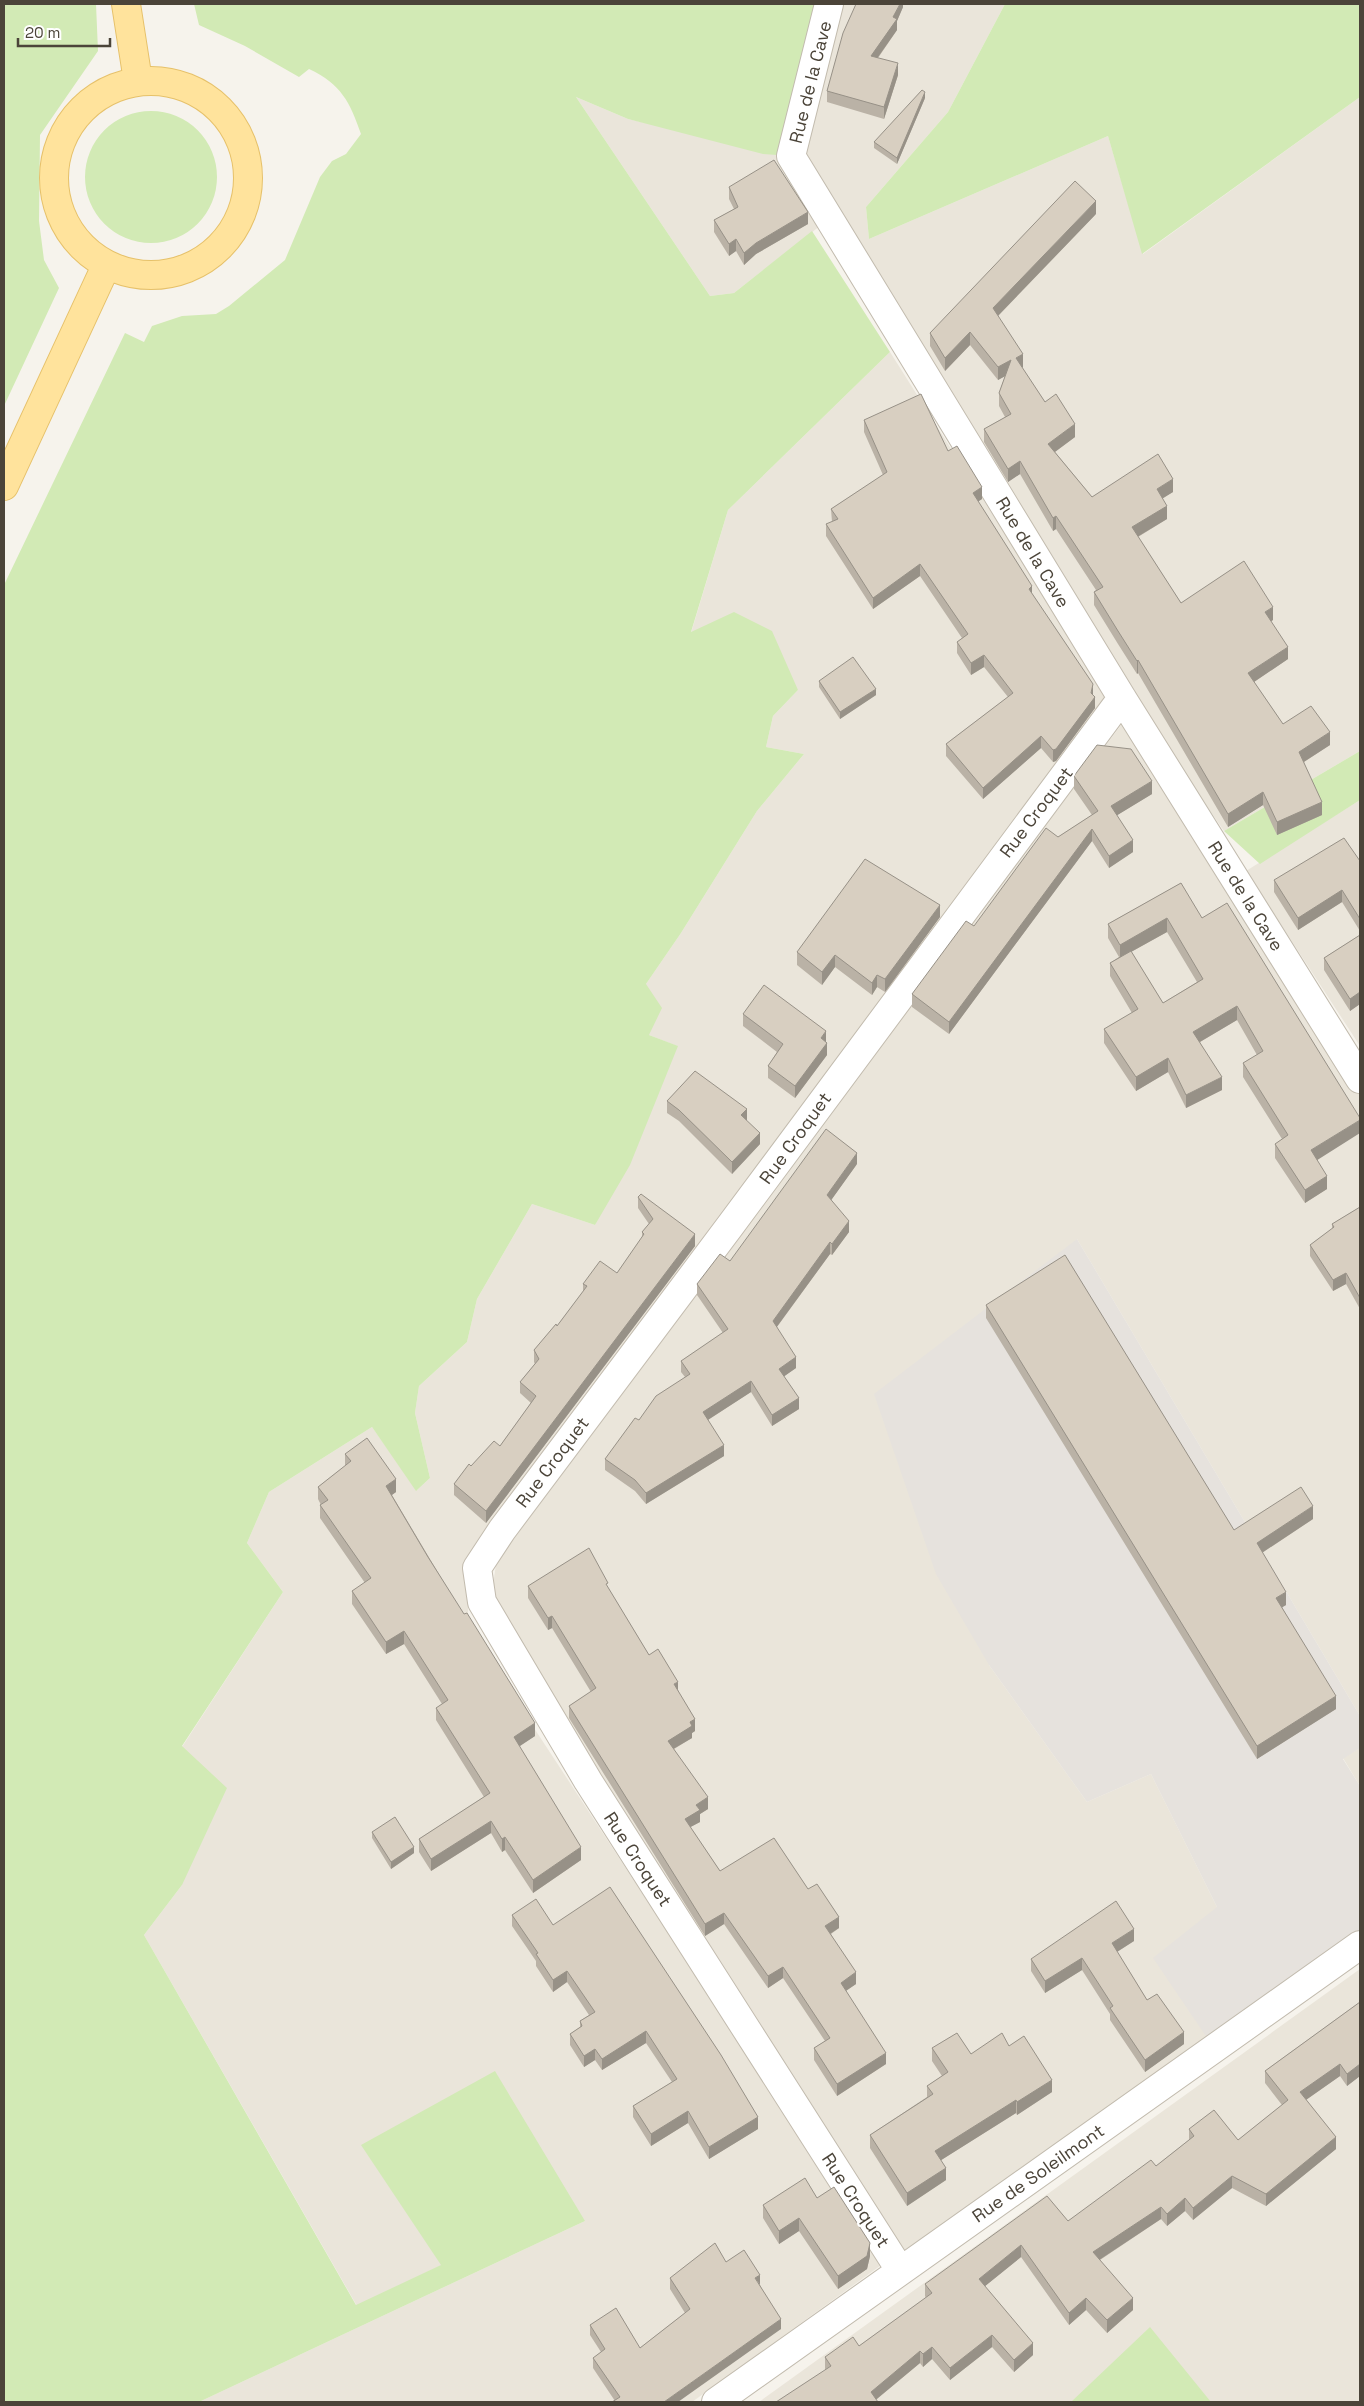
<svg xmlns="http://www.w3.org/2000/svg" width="1364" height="2406" viewBox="0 0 1364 2406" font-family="'Space Grotesk',sans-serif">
  <rect width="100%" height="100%" fill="#f6f3ec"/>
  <path fill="#eae5da" d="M844,4H1005L948,112L866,207L869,239L1108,136L1143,254L1360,97V751L1224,831L1056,590L825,222L734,293L710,296L576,97L628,119L791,156Z
    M890,352L1114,707L468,1572V1627L884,2263L692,2402H199L585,2221L442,2265L357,2306L144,1935L182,1885V1747L283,1592L247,1543L269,1492L372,1427L417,1490L430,1478L415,1413L419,1386L467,1342L477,1299L532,1204L595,1225L677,1046L649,1035L646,984L681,933L757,811L804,754L766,747L773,716L798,690L691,633L728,510Z
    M1131,712L1360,1079V1716L1077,1239L989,1665L1087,1802L1151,1774L1217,1907L1214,2048L900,2270L489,1614L497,1557L528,1510Z
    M1360,800V1046L1246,871Z
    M1360,1748V1786L1343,1758Z
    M1360,1969V2402H759Z"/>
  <path fill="#e6e2dd" d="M1077,1239L1360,1716V1748L1343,1759L1360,1786V1945L1214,2048L1153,1958L1217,1907L1151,1774L1087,1802L989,1665L936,1574L874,1394Z"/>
  <path fill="#d2eab5" d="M4,4H96L98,51L40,135L39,221L44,260L59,288L4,406Z
    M194,4H844L791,156L763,154L628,119L576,97L710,296L734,293L812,231L890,352L728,510L691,632L734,612L772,631L798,690L773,716L766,747L804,754L757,811L681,933L646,984L662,1008L649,1035L678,1046L630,1165L595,1225L532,1204L477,1299L467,1342L419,1386L415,1413L430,1478L416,1491L372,1427L269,1492L247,1543L283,1592L182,1746L227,1788L182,1885L144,1935L356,2305L441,2265L361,2145L495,2071L585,2221L199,2402H4V585L125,333L144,342L152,326L182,316L216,314L229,306L285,260L320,177L332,161L346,154L361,134C350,102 341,84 309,69L299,77L245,46L199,25Z
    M1005,4H1360V97L1142,254L1108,136L869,239L866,207L948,112Z
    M85 177a66 66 0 1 1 132 0a66 66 0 1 1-132 0Z
    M1360,751V800L1260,864L1224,831Z
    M1150,2327L1211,2402H1071Z"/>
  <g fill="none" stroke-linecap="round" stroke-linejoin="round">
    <g stroke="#c2bbae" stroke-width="30">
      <path id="minor" d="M829,4L791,156L1122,698L1360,1079
        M900,2270L588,1781L482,1602L477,1568L502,1530L730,1226L1122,698
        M716,2402L1360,1945"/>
    </g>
    <g stroke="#e6c16a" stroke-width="30">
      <path id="major" d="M126,4L138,81
        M54 178a97 97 0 1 1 194 0a97 97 0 1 1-194 0Z
        M4,486L106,266"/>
    </g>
    <use href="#minor" stroke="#fff" stroke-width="28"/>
    <use href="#major" stroke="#ffe39c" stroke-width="28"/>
  </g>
  <path fill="#bab2a6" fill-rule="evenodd" d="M903,4V7L897,21V30L878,58L898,75L884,119L827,102V91Z
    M925,98L897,164L874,148V142Z
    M729,187L808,224L756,254L744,265L736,251L729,256L714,232V220L734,209L729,199Z
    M1096,214L998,316L1023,367L1022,368L1045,402L1075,437L1055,452L1092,497L1173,492L1162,498L1167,519L1138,537L1181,603L1273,620L1271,621L1288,659L1254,682L1283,724L1330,745L1304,762L1322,815L1277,835L1263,805L1228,827L1138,673L1137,674L1118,644L1094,605V592L1096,590L1056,529L1053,531L1020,474L1008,482L984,442V429L1005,417L999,406V393L1005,376L998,380L970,345L945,371L930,346V333Z
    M864,420L948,451L982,499L978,501L1032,594L1093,695L1095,708L1056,761L1053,762L1041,748L983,799L946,756V744L1008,697L984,667L971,675L957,653V642L962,638L920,576L873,609L826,536V524L832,522L831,509L883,475L864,432Z
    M819,681L876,695L840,719L819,687Z
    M1074,776L1152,794L1117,815L1133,852L1109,868L1092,841L949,1034L912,1007V994L974,926L1058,837L1092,815L1074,789Z
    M1360,861V931L1342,902L1298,930L1274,892V880Z
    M1181,883L1317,1160L1327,1189L1305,1203L1275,1158V1144L1282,1139L1243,1077V1063L1257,1055L1237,1020L1200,1042L1222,1090L1186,1108L1168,1072L1136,1091L1104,1043V1029L1132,1013L1110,976V963L1119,957L1108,938V924ZM1167,932L1197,982L1163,1003L1131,952Z
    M940,917L885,992L877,987L872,995L835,967L822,985L797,965V952Z
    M1360,935V1004L1350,1011L1324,970V958Z
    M743,1014L826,1043L827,1055L795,1098L768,1078V1066L777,1052L743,1026Z
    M667,1101L747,1121L760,1144L732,1174L679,1121L667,1113Z
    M857,1164L831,1200L849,1232L832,1255L830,1254L777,1327L796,1368L784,1376L799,1409L772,1426L751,1392L708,1420L724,1456L646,1504L635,1491L605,1470V1459L639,1420L685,1377L681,1372V1361L723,1333L697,1295V1284L730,1261Z
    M638,1197L695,1246L486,1523L454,1495V1484L471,1466L500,1446L531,1403L520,1393V1382L535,1364L534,1362V1350L557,1326L583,1292V1284L617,1273L642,1238V1232L649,1224L638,1208Z
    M1360,1207V1309L1346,1284L1333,1291L1310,1256V1245L1332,1229V1224Z
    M986,1305L1234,1530L1313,1519L1262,1553L1286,1605L1282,1607L1336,1709L1257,1759L986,1318Z
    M345,1454L396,1492L392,1495L535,1736L519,1746L581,1860L533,1893L505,1850L502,1852L491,1833L431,1871L419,1852V1839L484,1797L436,1720V1708L442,1704L404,1644L386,1654L352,1604V1591L365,1583L320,1518V1505H321L318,1499V1487L345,1466Z
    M528,1586L608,1588L649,1655L678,1690L695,1731L692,1733V1738L674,1749L708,1809L700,1814V1822L690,1827L720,1871L808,1889L839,1928L831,1934L856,1984L846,1991L886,2064L837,2096L814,2060V2048L825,2041L783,1978L768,1988L724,1924L705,1936L569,1718V1706L591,1692L552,1628L548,1630L528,1598Z
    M372,1832L414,1853L391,1869L372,1838Z
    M512,1915L553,1925L758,2129L709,2159L688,2123L651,2146L633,2117V2106L672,2082L646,2043L602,2070L595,2060L584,2067L570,2045V2034L580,2027V2021L589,2015L567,1982L553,1992L536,1966V1961L512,1926Z
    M1134,1941L1117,1952L1147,2000L1184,2044L1145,2072L1110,2020V2014L1082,1970L1045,1993L1031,1971V1959Z
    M1360,2002V2076L1347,2086L1340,2076L1306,2100L1336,2149L1266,2206L1232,2188L1193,2220L1185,2211L1167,2226L1161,2219L1100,2260L1133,2310L1107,2333L1086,2310L1069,2325L1021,2257L985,2286L1033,2355L1014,2372L992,2347L950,2380L932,2359L923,2367L920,2363L877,2399L825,2370V2357L859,2346L926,2298L925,2296V2284L1068,2221L1156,2166L1189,2140V2129L1238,2140L1282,2105L1265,2083V2071Z
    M1009,2046L1052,2092L1017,2115L1016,2113L941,2160L946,2180L907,2206L870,2148V2135L927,2097V2086L942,2076L932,2061V2048L971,2054Z
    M817,2198L870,2256L867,2269L838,2289L799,2231L779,2244L763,2218V2205Z
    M726,2262L760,2285L781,2329L615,2401L593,2368V2358L601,2352L590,2335V2325L640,2348L685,2313L670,2289V2278Z"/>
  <path fill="#979187" d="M900,4H903V7L897,21V30L871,67V56L893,17Z
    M898,63V75L884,119V107Z
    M925,92V98L897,164V158Z
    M1096,201V214L993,321V308Z
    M808,212V224L756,254L744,265V253L756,243Z
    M736,239V251L729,256V244Z
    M970,332V345L945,371V358Z
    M1023,354V367L1016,371V358Z
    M1011,360V373L998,380V367Z
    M1075,424V437L1048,457V444Z
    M1020,461V474L1008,482V469Z
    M1173,479V492L1157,502V489Z
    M982,487V499L973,505V493Z
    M1167,506V519L1132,540V527Z
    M1056,516V529L1053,531V518Z
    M920,564V576L873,609V598Z
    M1032,586V598L1029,589Z
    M1273,607V620L1265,625V612Z
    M1288,647V659L1248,686V673Z
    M984,655V667L971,675V663Z
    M1138,660V673L1137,674V661Z
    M1093,684V696L1095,697V708L1056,761L1053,762V750L1091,693Z
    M876,689V695L840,719V712Z
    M1330,732V745L1299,765V752Z
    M1041,736V748L983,799V788Z
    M1152,781V794L1111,819V806Z
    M1263,792V805L1228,827V814Z
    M1322,802V815L1277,835V822Z
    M1092,829V841L949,1034V1022Z
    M1133,840V852L1109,868V856Z
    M1342,890V902L1298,930V918Z
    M940,905V917L885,992V979Z
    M1167,918V932L1120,958V945Z
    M835,955V967L822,985V972Z
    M877,975V987L872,995V983Z
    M1360,992V1004L1350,1011V999Z
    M1237,1006V1020L1193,1046V1032Z
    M826,1031V1043L821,1038Z
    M827,1043V1055L795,1098V1086Z
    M1168,1058V1072L1136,1091V1077Z
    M1222,1077V1090L1186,1108V1095Z
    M747,1109V1121L741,1115Z
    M1360,1120V1133L1311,1164V1150Z
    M760,1133V1144L732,1174V1162Z
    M857,1153V1164L827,1206V1195Z
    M1327,1176V1189L1305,1203V1190Z
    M849,1221V1232L832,1255V1244Z
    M695,1234V1246L486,1523V1511Z
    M830,1242V1254L773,1332V1321Z
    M1346,1273V1284L1333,1291V1280Z
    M796,1357V1368L779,1380V1369Z
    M751,1381V1392L703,1423V1412Z
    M799,1398V1409L772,1426V1415Z
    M724,1445V1456L646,1504V1493Z
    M396,1479V1492L386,1499V1486Z
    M1313,1506V1519L1257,1556V1543Z
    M1286,1592V1605L1276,1611V1598Z
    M552,1616V1628L548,1630V1618Z
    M404,1631V1644L386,1654V1642Z
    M678,1682V1694L674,1684Z
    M1336,1696V1709L1257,1759V1746Z
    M695,1719V1731L692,1733V1738L668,1752V1741L690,1722Z
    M535,1723V1736L514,1750V1737Z
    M708,1797V1809L700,1814V1822L685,1830V1819L696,1805Z
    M491,1821V1833L431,1871V1859Z
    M505,1837V1850L502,1852V1839Z
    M414,1847V1853L391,1869V1862Z
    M581,1847V1860L533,1893V1880Z
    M724,1913V1924L705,1936V1924Z
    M839,1917V1928L825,1937V1926Z
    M1134,1929V1941L1112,1955V1943Z
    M1082,1958V1970L1045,1993V1981Z
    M783,1967V1978L768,1988V1976Z
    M567,1971V1982L553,1992V1980Z
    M856,1972V1984L841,1994V1983Z
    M646,2031V2043L602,2070V2059Z
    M1184,2032V2044L1145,2072V2060Z
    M595,2049V2060L584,2067V2056Z
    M886,2053V2064L837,2096V2084Z
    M1340,2064V2076L1300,2104V2092Z
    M1360,2064V2076L1347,2086V2074Z
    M1052,2080V2092L1017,2115V2102Z
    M1016,2100V2113L935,2164V2151Z
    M688,2111V2123L651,2146V2134Z
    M758,2117V2129L709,2159V2147Z
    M1336,2137V2149L1266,2206V2194Z
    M946,2168V2180L907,2206V2193Z
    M1232,2176V2188L1193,2220V2208Z
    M1185,2198V2211L1167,2226V2214Z
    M1161,2207V2219L1093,2264V2252Z
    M799,2218V2231L779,2244V2231Z
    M870,2243V2256L867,2269L838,2289V2276Z
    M1021,2245V2257L979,2291V2279Z
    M760,2275V2285L755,2278Z
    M1086,2298V2310L1069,2325V2313Z
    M1133,2298V2310L1107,2333V2320Z
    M781,2319V2329L678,2402H664Z
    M992,2335V2347L950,2380V2368Z
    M1033,2343V2355L1014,2372V2360Z
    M932,2347V2359L923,2367V2354Z
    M920,2351V2363L873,2402L871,2392Z"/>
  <path fill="#d8cfc1" stroke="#979187" d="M856,4H900L893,17L897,19L871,56L898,63L884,107L827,91L843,33Z
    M922,90L925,92L897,158L874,142Z
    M774,160L808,212L756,243L744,253L736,239L729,244L714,220L738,207L729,187Z
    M1075,181L1096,201L993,308L1023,354L1016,358L1045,402L1056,394L1075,424L1048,444L1092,497L1158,454L1173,479L1157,489L1167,506L1132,527L1181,603L1244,561L1273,607L1265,612L1288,647L1248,673L1283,724L1311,706L1330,732L1299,752L1322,802L1277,822L1263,792L1228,814L1138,660L1137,661L1118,631L1094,592L1103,587L1056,516L1053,518L1020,461L1008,469L984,429L1011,414L999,393L1011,360L998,367L970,332L945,358L930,333Z
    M921,394L948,451L957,446L982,487L973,493L1032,586L1029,589L1093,684L1091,693L1095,697L1056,749L1053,750L1041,736L983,788L946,744L1013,693L984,655L971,663L957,642L968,634L920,564L873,598L826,524L838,519L831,509L887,472L864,420Z
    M853,657L876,689L840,712L819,681Z
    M1097,745L1131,749L1152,781L1111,806L1133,840L1109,856L1092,829L949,1022L912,994L966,921L974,926L1046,828L1058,837L1098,811L1074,776Z
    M1344,838L1360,861V919L1342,890L1298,918L1274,880Z
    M865,859L940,905L885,979L877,975L872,983L835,955L822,972L797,952Z
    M1181,883L1202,918L1227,903L1360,1118V1120L1311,1150L1327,1176L1305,1190L1275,1144L1288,1135L1243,1063L1263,1051L1237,1006L1193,1032L1222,1077L1186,1095L1168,1058L1136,1077L1104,1029L1138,1009L1110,963L1131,951L1163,1003L1203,979L1167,918L1120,945L1108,924Z
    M1360,935V992L1350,999L1324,958Z
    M764,985L826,1031L821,1038L827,1043L795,1086L768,1066L783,1044L743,1014Z
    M695,1071L747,1109L741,1115L760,1133L732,1162L679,1110L667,1101Z
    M826,1129L857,1153L827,1195L849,1221L832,1244L830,1242L773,1321L796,1357L779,1369L799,1398L772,1415L751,1381L703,1412L724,1445L646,1493L635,1480L605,1459L635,1418L639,1420L656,1396L690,1374L681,1361L728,1329L697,1284L720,1254L730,1261Z
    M641,1194L695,1234L486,1511L454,1484L469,1464L471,1466L494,1441L500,1446L536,1396L520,1382L539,1359L534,1350L556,1324L557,1326L587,1286L583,1284L600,1261L617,1273L644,1234L642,1232L653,1219L638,1197Z
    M1360,1207V1298L1346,1273L1333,1280L1310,1245L1334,1227L1332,1224Z
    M1065,1255L1234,1530L1301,1487L1313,1506L1257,1543L1286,1592L1276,1598L1336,1696L1257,1746L986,1305Z
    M367,1438L396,1479L386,1486L428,1557L464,1614L467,1613L535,1723L514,1737L581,1847L533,1880L505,1837L502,1839L491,1821L431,1859L419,1839L490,1793L436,1708L448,1700L404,1631L386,1642L352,1591L371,1578L320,1505L328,1500L318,1487L351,1461L345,1454Z
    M589,1548L608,1583L606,1584L649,1655L658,1649L678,1682L674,1684L695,1719L690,1722L692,1726L668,1741L708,1797L696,1805L700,1810L685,1819L720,1871L774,1838L808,1889L817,1884L839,1917L825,1926L856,1972L841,1983L886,2053L837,2084L814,2048L830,2038L783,1967L768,1976L724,1913L705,1924L569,1706L596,1688L552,1616L548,1618L528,1586Z
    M395,1817L414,1847L391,1862L372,1832Z
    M610,1887L721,2055L758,2117L709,2147L688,2111L651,2134L633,2106L677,2079L646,2031L602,2059L595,2049L584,2056L570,2034L582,2026L580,2021L595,2012L567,1971L553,1980L536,1954L538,1953L512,1915L536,1899L553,1925Z
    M1116,1901L1134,1929L1112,1943L1147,2000L1157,1994L1184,2032L1145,2060L1110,2008L1113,2006L1082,1958L1045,1981L1031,1959Z
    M1360,2002V2064L1347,2074L1340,2064L1300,2092L1336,2137L1266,2194L1232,2176L1193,2208L1185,2198L1167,2214L1161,2207L1093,2252L1133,2298L1107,2320L1086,2298L1069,2313L1021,2245L979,2279L1033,2343L1014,2360L992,2335L950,2368L932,2347L923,2354L920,2351L871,2392L878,2402H776L831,2366L825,2357L853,2337L859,2346L932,2293L925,2284L1047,2196L1068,2221L1151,2160L1156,2166L1194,2136L1189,2129L1214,2110L1238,2140L1288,2100L1265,2071Z
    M957,2033L971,2054L1002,2033L1009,2046L1024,2036L1052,2080L1017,2102L1016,2100L935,2151L946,2168L907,2193L870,2135L933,2094L927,2086L948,2072L932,2048Z
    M805,2178L817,2198L834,2187L870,2243L867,2256L838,2276L799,2218L779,2231L763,2205Z
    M715,2243L726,2262L744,2250L760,2275L755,2278L781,2319L664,2402H612L620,2397L593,2358L605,2349L590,2325L616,2308L640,2348L690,2309L670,2278Z"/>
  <g text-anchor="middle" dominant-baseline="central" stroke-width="4.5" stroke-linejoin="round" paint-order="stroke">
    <g font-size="18" fill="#4b4439" stroke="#fff">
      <text transform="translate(810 82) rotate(-76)">Rue de la Cave</text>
      <text transform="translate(1033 552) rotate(59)">Rue de la Cave</text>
      <text transform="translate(1036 812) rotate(-53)">Rue Croquet</text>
      <text transform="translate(1246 896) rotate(58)">Rue de la Cave</text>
      <text transform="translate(795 1138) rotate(-54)">Rue Croquet</text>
      <text transform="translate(552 1462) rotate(-53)">Rue Croquet</text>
      <text transform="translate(638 1859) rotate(57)">Rue Croquet</text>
      <text transform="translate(1038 2173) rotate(-35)">Rue de Soleilmont</text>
      <text transform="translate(856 2200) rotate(57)">Rue Croquet</text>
    </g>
  </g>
  <rect width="1364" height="2406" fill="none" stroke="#4b4439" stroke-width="10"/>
  <path d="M18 38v8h92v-8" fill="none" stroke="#4b4439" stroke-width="2.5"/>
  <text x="25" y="38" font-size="15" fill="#4b4439" stroke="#ffffff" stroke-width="4" paint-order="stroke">20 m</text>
</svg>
